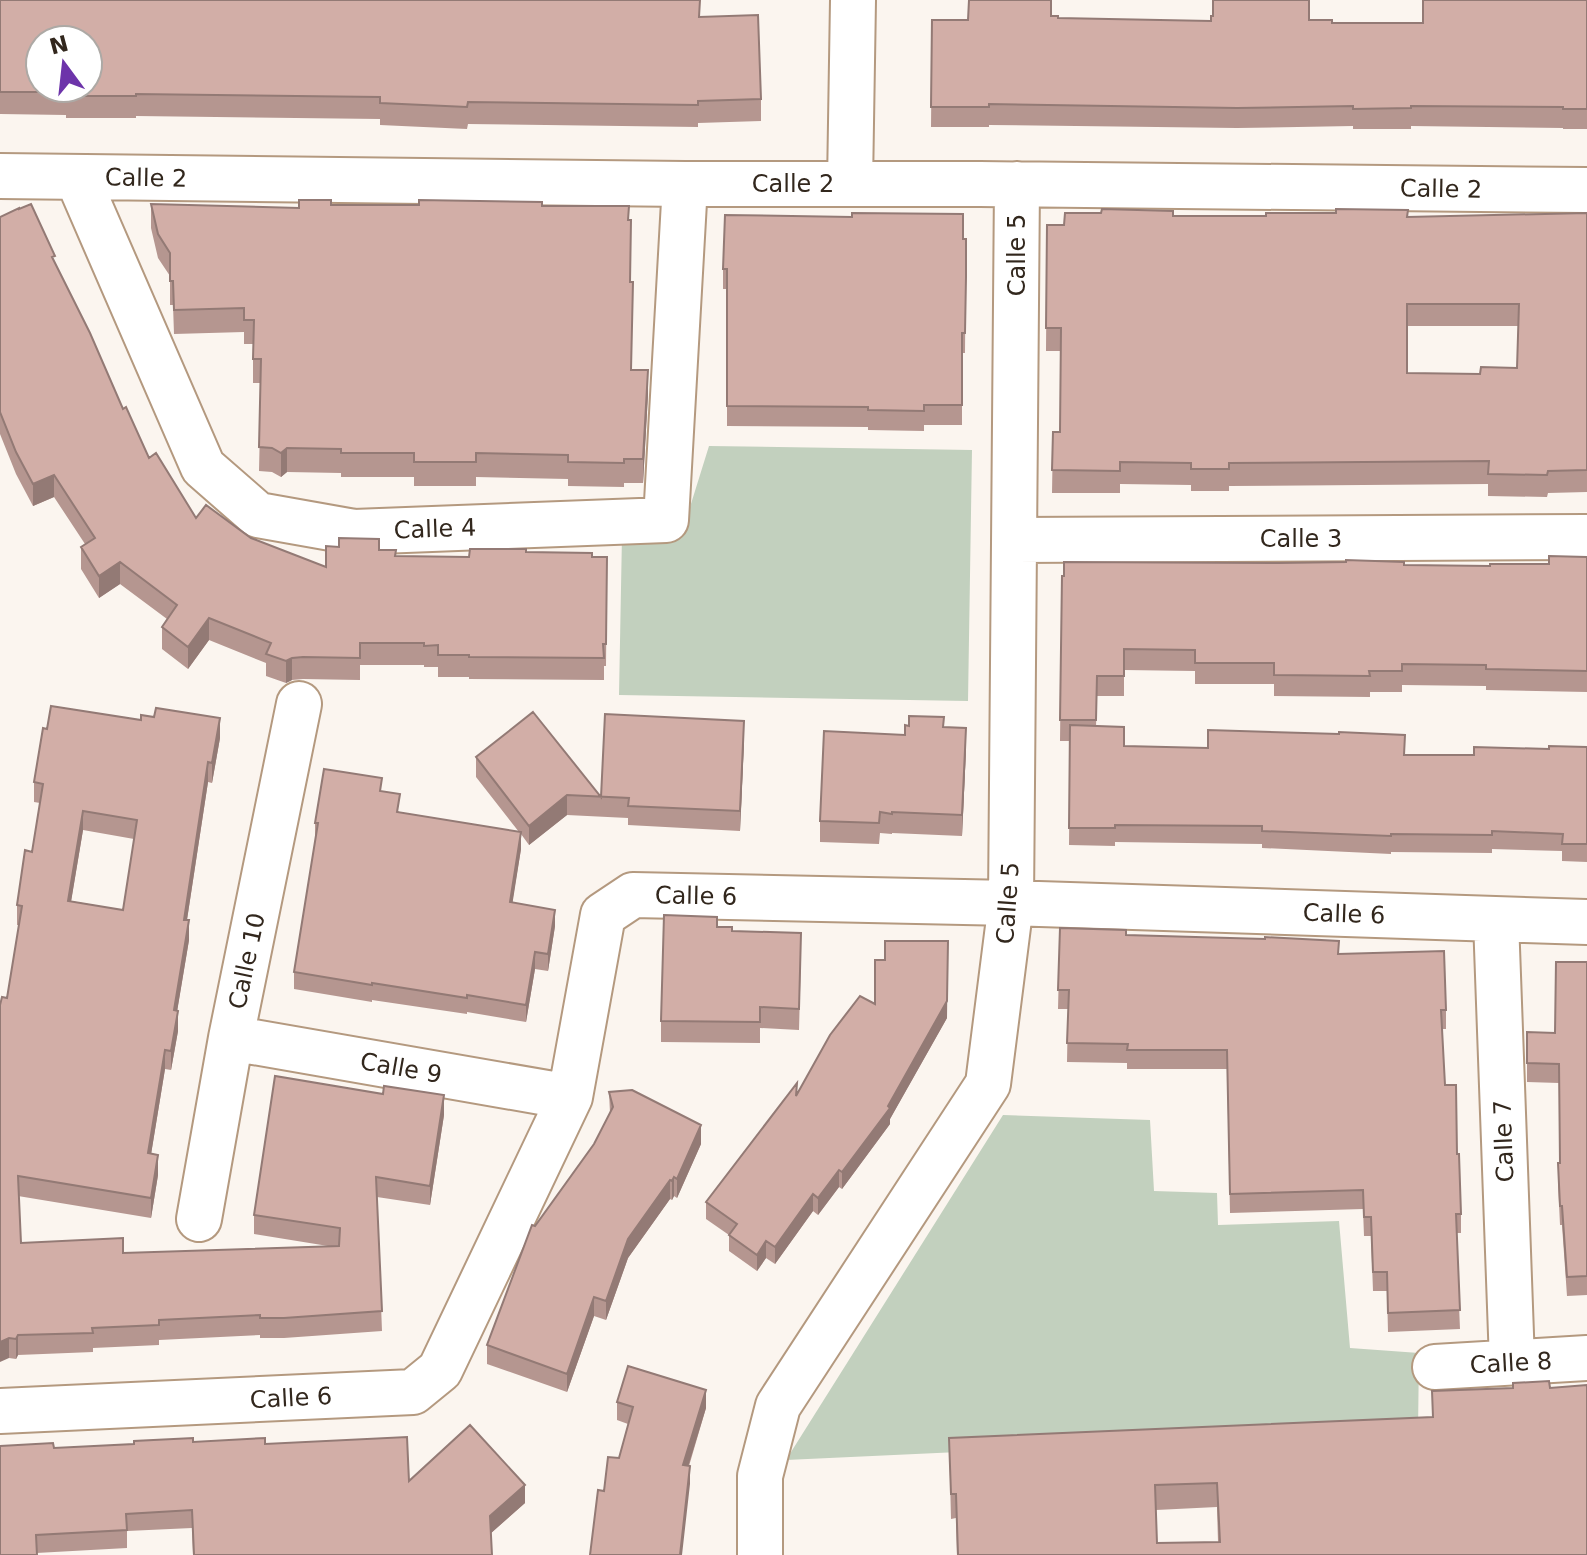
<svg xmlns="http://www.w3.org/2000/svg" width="1587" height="1555" viewBox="0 0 1587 1555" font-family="'DejaVu Sans',sans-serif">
  <rect width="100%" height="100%" fill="#fbf5ef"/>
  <path fill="#c2d0be" d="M709,446L972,450L968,701L619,695L622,535L681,536Z
    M1003,1115L1150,1120L1154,1191L1217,1193L1218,1225L1339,1221L1350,1348L1419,1353L1418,1431L786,1460Z"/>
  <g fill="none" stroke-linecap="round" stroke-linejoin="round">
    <g stroke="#b4997f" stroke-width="48">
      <path id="minor" d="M0,176L685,184H980L1587,190
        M77,177L203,467L258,515L354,532L666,520L685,184
        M850,184L853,0
        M1015,540L1587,537
        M1496,920L1512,1362
        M231,1038L570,1097
        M199,1219L231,1038L299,704
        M1435,1367L1587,1358
        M0,1411L413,1392L440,1370L570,1097L603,915L633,895L1011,903L1587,922
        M760,1555V1476L778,1406L988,1084L1011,903L1017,184"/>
    </g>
    <use href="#minor" stroke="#fff" stroke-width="44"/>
  </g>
  <path fill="#b59690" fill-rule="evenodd" d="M0,0L700,17L761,99V121L698,123V127L468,124L467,129L380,125V119L136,116V118H66V115L0,114Z
    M1587,0V129H1563V128L1411,126V129H1353V126L1237,128L989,125V127H931L932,20H968L1051,16L1058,18L1211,21L1309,20L1332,23H1423Z
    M151,204L299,208L331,205L542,206L629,220L631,370L648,394L643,483H624V487L568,486V479L476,477V486H414V477H341V473L287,472L281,477L272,472L259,471L261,383H253V344H244V332L174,334L173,305H170V276L158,258L151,228Z
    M1587,213V492L1548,493L1547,497L1488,496V484L1229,486V491H1191V485L1120,484V493H1052L1053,432H1060L1061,351H1046L1047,225H1064L1173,216L1407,217ZM1407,326H1518L1517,368L1480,374L1407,373Z
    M0,217L55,263L123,409L149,458L196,518L326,567L379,550L395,556L469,557L526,552L607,557L606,666H604V680L469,679V677H438V667H424V665H360V680L303,679L292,680L286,683L266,676V663L209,640L188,669L162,649V627L167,619L120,584L99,598L81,569V547L85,544L54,497L33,506L16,474L0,434Z
    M966,239L965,353H962V425H924V431L868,430V427L727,426V289H723V269Z
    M1587,557V692L1486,690V686L1402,685V692H1370V697L1274,696V684H1195V671L1124,670V696H1097L1096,726L1124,746L1405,755H1474L1587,747V862L1562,861V851L1492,849V853L1391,852V854L1262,848V844L1115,842V846L1069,845L1070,741H1060L1062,576L1404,565L1490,566L1549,564Z
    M944,727L966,749L962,836L892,833V834L880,833L879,844L820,842V821L905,735Z
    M220,738L212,783L208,782L187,920L189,940L177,1011L178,1031L171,1070L165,1069L151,1154L158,1175L151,1218L18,1196L21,1243L123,1253L328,1246L254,1234V1215L444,1115L430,1205L377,1197L382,1331L284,1338H260V1335L159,1340V1345L93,1348V1352L18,1355L16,1359L9,1358L7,998L19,925H17V905L32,852L40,803L34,802V782ZM83,830L134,839L123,910L71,901Z
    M744,741L740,831L628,825V818L567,815L529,845L521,834V849L512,903L555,926L548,971L535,969L526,1022L467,1012V1014L372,1000V1002L294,989V972L315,840V823L382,791L399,812L519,832L476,777V757L601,797Z
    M717,927L732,931L801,955L799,1030L760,1028V1043L661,1042V1021Z
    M1060,928L1126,935L1339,954L1446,1010V1029H1442L1445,1085L1457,1154L1461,1214V1233H1456L1460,1329L1388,1332L1387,1291H1373L1371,1236H1364L1363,1209L1230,1213L1227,1069H1127V1063L1067,1062L1068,1009H1058Z
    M1587,962V1295L1567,1296L1562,1225H1560L1558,1182V1163H1559V1083L1527,1082V1055L1555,1033Z
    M875,1004L947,1018L890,1119V1124L842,1189L839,1187L818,1215L813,1211L775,1264L766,1258L757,1271L729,1251V1235L706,1219V1202Z
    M609,1092L701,1144L677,1198L674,1196L672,1200L670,1199L628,1258L606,1320L594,1316L567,1392L487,1364V1345L535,1226L594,1144L610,1113Z
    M1550,1388L1587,1555H957L956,1518L951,1519L949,1438L1432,1417V1391ZM1217,1507L1218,1542L1157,1543L1156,1510Z
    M617,1402L706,1408L689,1466L690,1484L604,1491L619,1458L628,1424L617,1420Z
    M193,1442L265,1444L409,1481L525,1503L491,1533L492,1555H193L192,1528L127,1531V1548L0,1555L54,1448Z"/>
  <path fill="#937a75" d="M648,370V394L643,483V459Z
    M287,448V472L281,477V453Z
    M54,475V497L33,506V484Z
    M120,562V584L99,598V576Z
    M209,618V640L188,669V647Z
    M292,658V680L286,683V661Z
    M220,718V738L212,783V763Z
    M744,721V741L740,831V811Z
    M966,728V749L962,836V815Z
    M208,762V782L184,939V920Z
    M567,795V815L529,845V826Z
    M83,811V830L68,920V901Z
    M521,832V849L510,919V902Z
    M555,910V926L548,971V954Z
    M189,920V940L174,1030V1010Z
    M948,941L947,1018L890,1119V1124L842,1189V1172L888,1106Z
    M535,952V969L526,1022V1005Z
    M178,1011V1031L171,1070V1051Z
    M165,1050V1069L148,1173V1153Z
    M444,1095V1115L430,1205V1186Z
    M701,1125V1144L677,1198V1179Z
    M158,1155V1175L151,1218V1198Z
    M839,1170V1187L818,1215V1198Z
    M674,1177V1196L672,1200V1181Z
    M670,1180V1199L628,1258L606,1320V1301L628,1239Z
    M813,1194V1211L775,1264V1247Z
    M766,1241V1258L757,1271V1255Z
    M594,1297V1316L567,1392V1374Z
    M18,1335V1355L16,1359V1339Z
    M9,1338V1358L0,1362V1342Z
    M706,1390V1408L683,1483V1465Z
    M690,1466V1484L682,1555H680Z
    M525,1485V1503L490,1534V1516Z"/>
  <path fill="#d2aea7" stroke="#937a75" stroke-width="2" fill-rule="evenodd" d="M0,0H700L699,17L758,15L761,99L698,101V105L468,102L467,107L380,103V97L136,94V96H66V92H0ZM40,40H88V88H40Z
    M969,0H1051V16H1058V18L1211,21V16H1213V0H1309V20H1332V23H1423V0H1587V109H1563V107L1411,106V108L1353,109V106L1237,108L989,104V107H931L932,20H968Z
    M299,200H331V205H419V200L542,202V206H629L628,220H631L630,282H633L631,370H648L643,459H624V463L568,462V455L476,453V462H414V453H341V449L287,448L281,453L272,448L259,447L261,359H253L254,320H244V308L174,310L173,281H170V253L158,234L151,204L299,208Z
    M31,204L55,256L52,257L90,333L123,409L126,407L149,458L156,453L196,518L206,505L251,538L326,567V546L339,547V538L379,539V550H396L395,556L469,557L470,549H526V552L592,553V557H607L606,644H603L604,658L469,657V655H438V645L424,646V643H360V658L303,657L292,658L286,661L266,654L271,643L209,618L188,647L162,627L177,605L120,562L99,576L81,547L95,538L54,475L33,484L16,452L0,412V217L19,208V209Z
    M1102,209L1173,211V216H1266V213H1336V209L1408,210L1407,217L1587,213V470L1548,471L1547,475L1488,474L1489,461L1229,463V469H1191V463L1120,462V471L1052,470L1053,432H1060L1061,328H1046L1047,225H1064L1065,213H1101ZM1407,304H1519L1517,368L1481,367L1480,374L1407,373Z
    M852,213L963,214V239H966V277L965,333H962V405H924V411L868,410V407L727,406V269H723L725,215L852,217Z
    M1549,556L1587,557V671L1486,669V665L1402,664V671H1369L1370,676L1274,675V663H1195V650L1124,649V676H1097L1096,720H1060L1062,576H1064V562L1278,563L1346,562V560L1404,562V565L1490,566V564H1549Z
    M51,706L141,720V715L154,717L156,708L220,718L212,763L208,762L184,920H189L174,1010L178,1011L171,1051L165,1050L148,1153L158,1155L151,1198L18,1176L21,1243L123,1238V1253L339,1246L340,1228L254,1215L275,1076L383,1094L384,1086L444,1095L430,1186L376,1177L382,1311L284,1318H260V1315L159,1320V1325L92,1328L93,1333L18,1335L16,1339L9,1338L0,1342V1005L2,997L7,998L22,906L17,905L25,850L32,852L43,784L34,782L43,728L47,729ZM83,811L137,820L123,910L68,901Z
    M533,712L601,797L605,714L744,721L740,811L628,806L629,798L567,795L529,826L476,757Z
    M909,716L944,717L943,727L966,728L962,815L892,812V814L880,812L879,823L820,821L824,731L905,735V725L909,726Z
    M1070,725L1124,727V746L1208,748V730L1339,734V732L1405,735L1404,755H1474V747L1549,749V746L1587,747V844H1562L1563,834L1492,831V835L1391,834V836L1262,831V826L1115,825V828H1069Z
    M324,769L382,778L380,791L400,794L397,812L521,832L510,902L555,910L548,954L535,952L526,1005L467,995V998L372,983V985L294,972L318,823H315Z
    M664,915L717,917V927H732V931L801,933L799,1009L760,1007V1022L661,1021Z
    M1060,928L1126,930V935L1265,939V937L1339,941L1338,954L1444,951L1446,1010H1441L1445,1085H1456L1457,1154H1459L1461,1214H1456L1460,1310L1388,1313L1387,1272H1373L1371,1217H1364L1363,1190L1230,1194L1227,1050H1127L1128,1044L1067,1043L1069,990H1058Z
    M885,941H948L947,1001L888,1106L890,1108L842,1172L839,1170L818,1198L813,1194L775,1247L766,1241L757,1255L729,1235L737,1224L706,1202L797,1083L796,1096L830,1035L860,996L875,1004V960H885Z
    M1556,962H1587V1276L1567,1277L1562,1206H1560L1558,1163H1560L1559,1064L1527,1063V1032L1555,1033Z
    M632,1090L701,1125L677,1179L674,1177L672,1181L670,1180L628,1239L606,1301L594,1297L567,1374L487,1345L532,1225L535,1226L594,1144L613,1107L609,1092Z
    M628,1366L706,1390L683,1465L690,1466L680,1555H590L598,1490L604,1491L608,1457L619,1458L633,1407L617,1402Z
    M1549,1381L1550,1388L1587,1385V1555H958L956,1494H951L949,1438L1433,1417L1432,1391L1513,1388V1383ZM1217,1483L1220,1542L1157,1543L1155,1485Z
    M470,1425L525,1485L490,1516L492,1555H194L192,1510L126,1514L127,1530L36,1535L37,1555H0V1446L53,1443L54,1448L134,1444V1441L193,1438V1442L265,1438V1444L407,1437L409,1481Z"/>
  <g text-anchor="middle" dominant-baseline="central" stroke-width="8" stroke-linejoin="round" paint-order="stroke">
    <g font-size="24" fill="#32271d" stroke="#fff">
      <text transform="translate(146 178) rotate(1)">Calle 2</text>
      <text x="793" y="184">Calle 2</text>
      <text transform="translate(1441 189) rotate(1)">Calle 2</text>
      <text transform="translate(1017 255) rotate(-90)">Calle 5</text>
      <text transform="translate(435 529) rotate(-2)">Calle 4</text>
      <text x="1301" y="539">Calle 3</text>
      <text transform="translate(696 896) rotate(1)">Calle 6</text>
      <text transform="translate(1008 903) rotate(-86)">Calle 5</text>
      <text transform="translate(1344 914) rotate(2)">Calle 6</text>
      <text transform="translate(247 961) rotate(-78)">Calle 10</text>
      <text transform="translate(401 1068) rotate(10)">Calle 9</text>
      <text transform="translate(1504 1141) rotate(-92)">Calle 7</text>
      <text transform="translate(1511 1363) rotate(-3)">Calle 8</text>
      <text transform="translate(291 1398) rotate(-3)">Calle 6</text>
    </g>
  </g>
  <g transform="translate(64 64) rotate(345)"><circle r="38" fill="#ffffff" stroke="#ada9a5" stroke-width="2"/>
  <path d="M0-6L14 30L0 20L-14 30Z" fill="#6d34aa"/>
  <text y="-12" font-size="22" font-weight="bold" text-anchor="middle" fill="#32271d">N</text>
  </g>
</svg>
